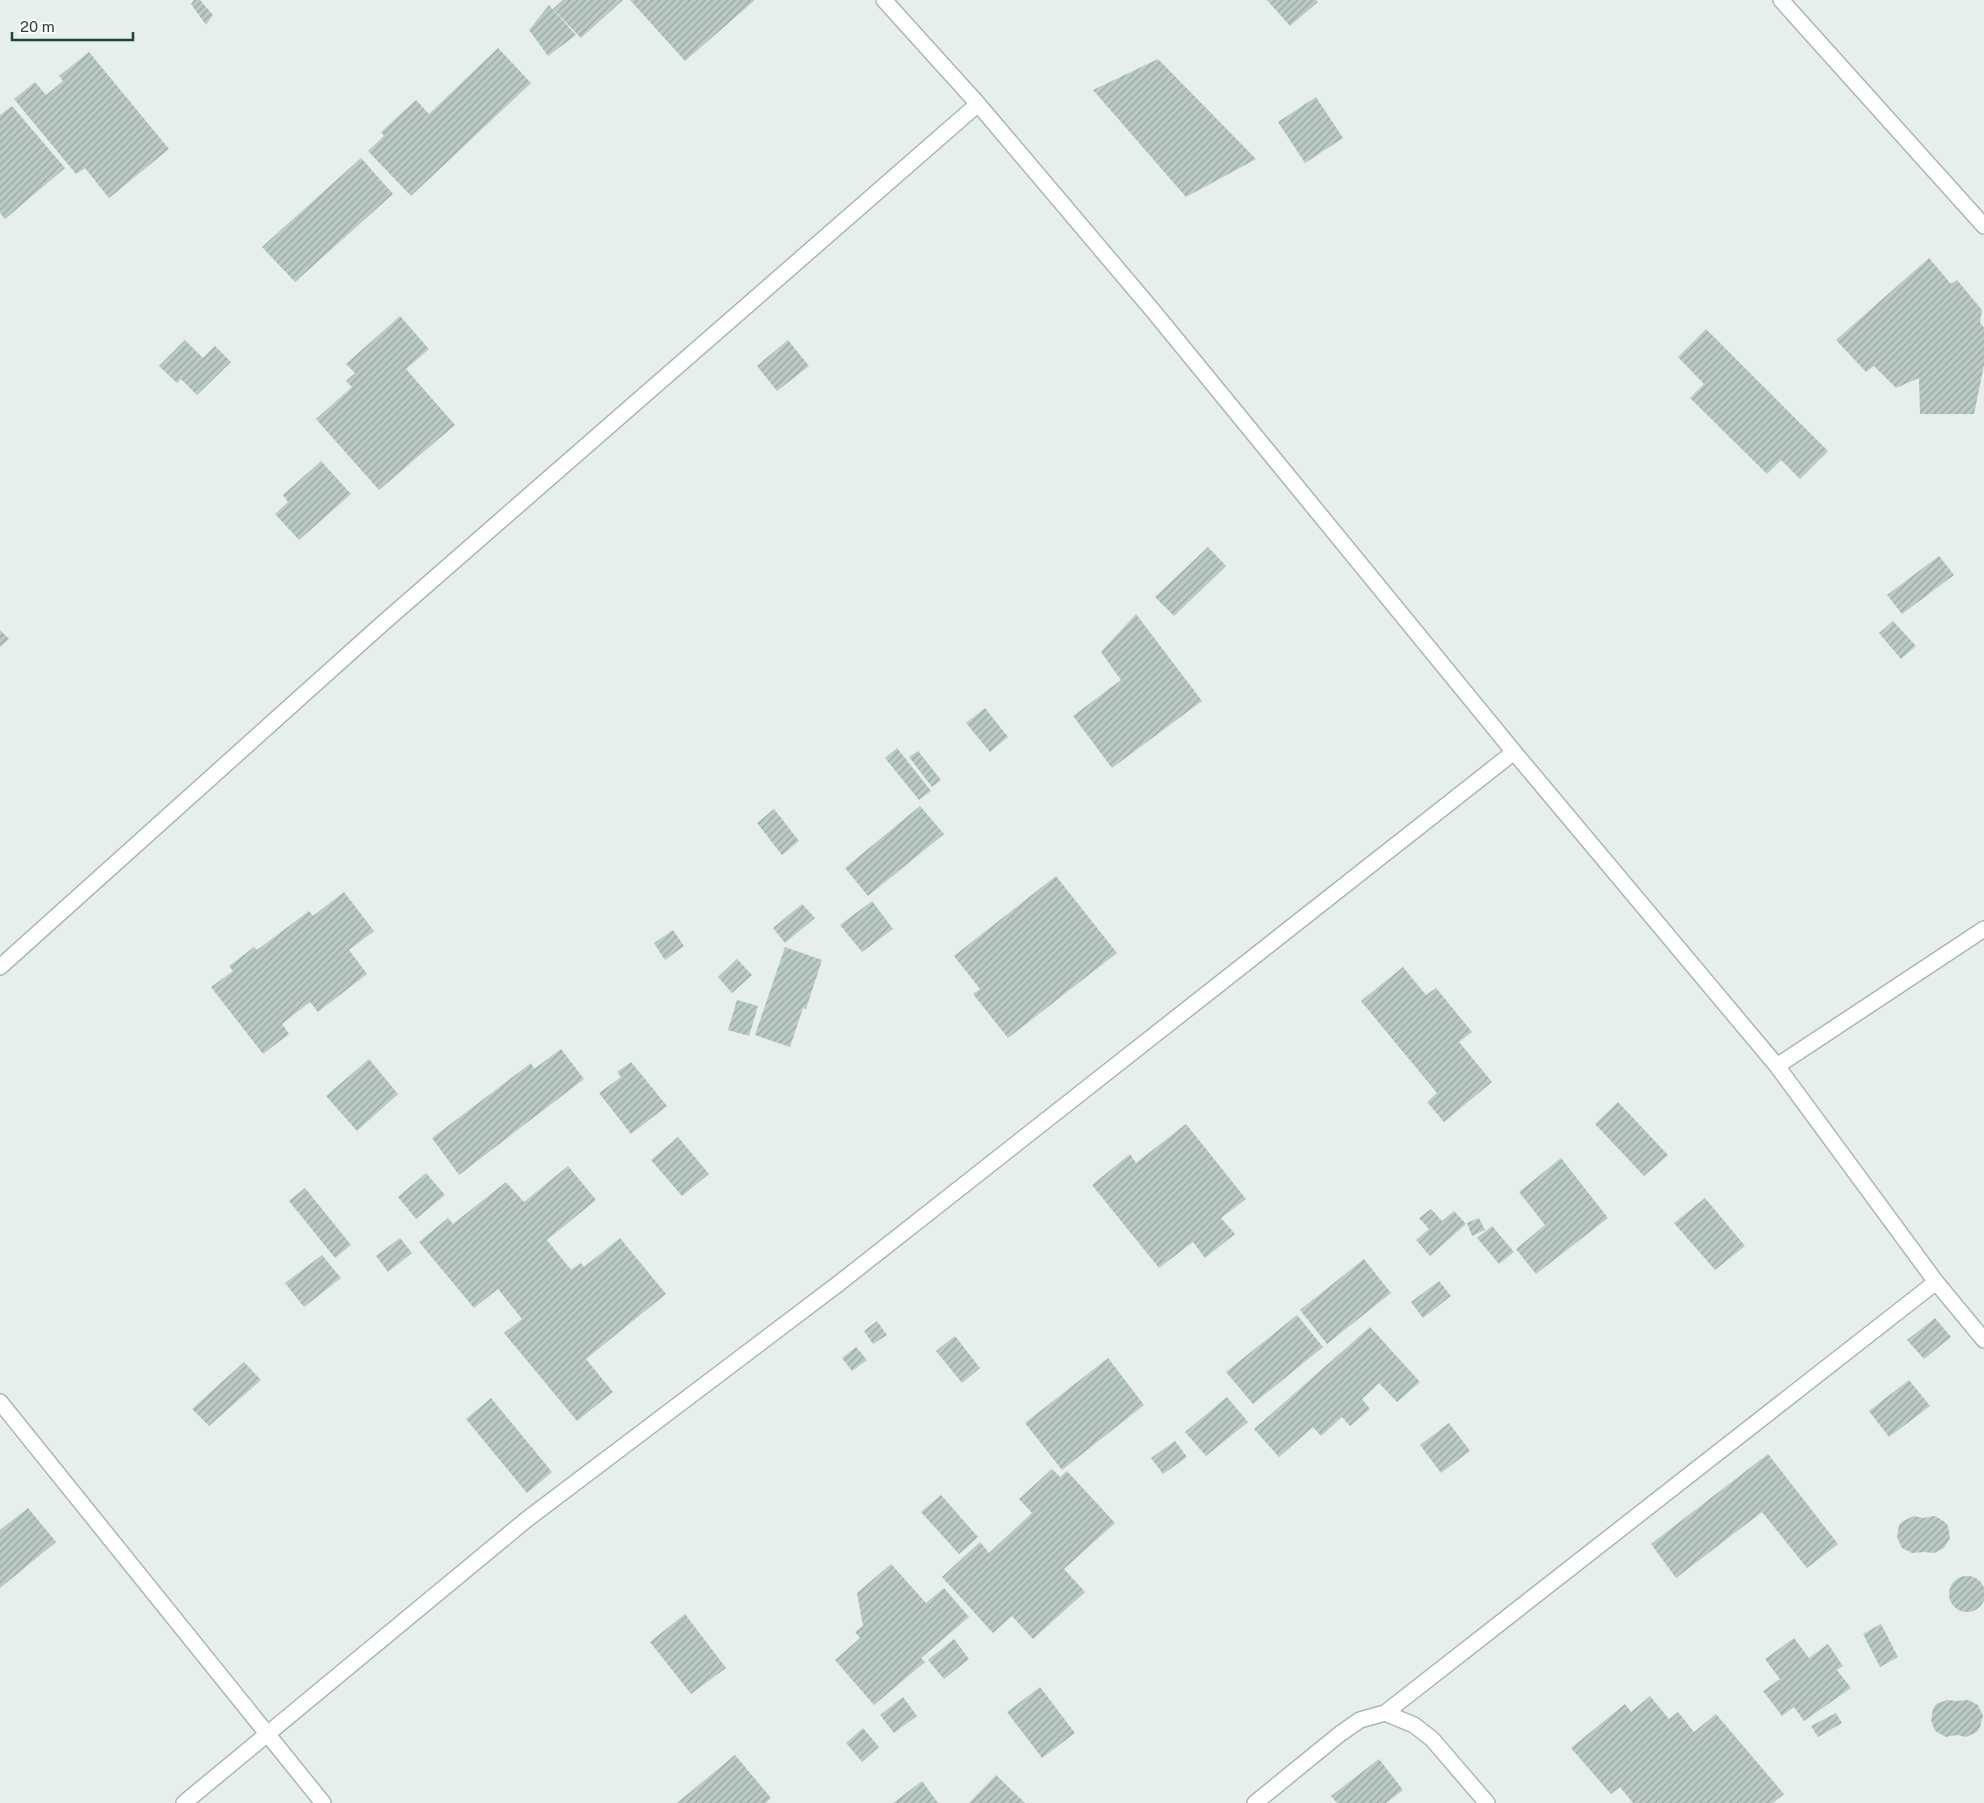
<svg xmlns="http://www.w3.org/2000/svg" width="1984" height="1803" viewBox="0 0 1984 1803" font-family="'Public Sans',sans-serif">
  <defs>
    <pattern id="building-hatch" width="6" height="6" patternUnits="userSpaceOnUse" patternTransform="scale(1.25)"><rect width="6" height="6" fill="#bbcac4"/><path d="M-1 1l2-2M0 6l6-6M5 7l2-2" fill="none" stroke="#98a6a0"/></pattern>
  </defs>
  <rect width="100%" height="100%" fill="#e6efeb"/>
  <path fill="url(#building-hatch)" d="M194,0H200L213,15L206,25L191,4Z
    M563,0H623L581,38L553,9Z
    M630,0H755L685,61Z
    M1267,0H1316L1318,2L1290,26Z
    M549,5L576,35L548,56L529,30Z
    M498,48L531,83L411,196L368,151L384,136L381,132L416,100L429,114Z
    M89,52L169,149L109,198L85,168L76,174L14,99L35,82L46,95L63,81L59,76Z
    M1158,59L1256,159L1186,197L1093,90Z
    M1316,97L1343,138L1305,163L1278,122Z
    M12,106L65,168L5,219L0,213V115Z
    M361,158L393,194L295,282L262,247Z
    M1929,258L1951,284L1957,280L1982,310L1980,322L1984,328V365L1974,414H1920L1919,378L1896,388L1874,366L1866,372L1836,340Z
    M400,316L429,349L406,369L455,425L379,490L316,419L352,387L346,381L355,373L346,364Z
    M1706,329L1828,451L1800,479L1781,460L1767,474L1690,398L1704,384L1678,357Z
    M185,340L203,358L215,346L231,362L197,395L181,379L177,383L159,366Z
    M788,340L809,366L777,391L757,366Z
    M321,461L351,494L299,540L275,514L288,502L283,495Z
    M1208,547L1226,566L1174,616L1155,597Z
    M1939,556L1954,575L1902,614L1887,595Z
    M1136,614L1202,701L1112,768L1073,716L1121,680L1101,652Z
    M1893,621L1916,646L1901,659L1879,633Z
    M0,630L9,639L0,647Z
    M985,708L1008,737L990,752L966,723Z
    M897,748L931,791L919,800L885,758Z
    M918,751L941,780L932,787L909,757Z
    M920,806L944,834L868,896L845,868Z
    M774,809L799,841L782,855L757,823Z
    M1056,876L1117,953L1008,1038L973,994L980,989L954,956Z
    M344,892L374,931L349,950L367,974L318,1012L310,1002L282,1024L289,1034L263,1054L211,987L233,971L229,966L254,947L257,950L309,911L313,916Z
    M872,901L893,929L862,952L840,925Z
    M802,904L815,918L785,943L773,928Z
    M673,930L684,946L665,960L654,943Z
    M785,947L822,960L806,1009L803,1008L790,1047L755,1035Z
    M737,959L752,975L732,993L718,977Z
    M1403,967L1426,995L1436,988L1472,1032L1459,1042L1492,1082L1444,1122L1427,1102L1437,1093L1361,1001Z
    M737,1000L758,1006L749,1036L728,1030Z
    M561,1049L584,1079L459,1175L432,1138L531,1063L534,1069Z
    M369,1059L398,1094L357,1131L326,1096Z
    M631,1062L667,1106L631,1134L599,1093L621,1077L617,1072Z
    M1618,1102L1668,1155L1644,1176L1595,1124Z
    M1186,1124L1246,1199L1221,1218L1235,1234L1205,1258L1193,1242L1159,1268L1092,1185L1130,1154L1136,1163Z
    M678,1137L709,1174L682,1196L651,1160Z
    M1561,1158L1608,1218L1536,1274L1516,1249L1545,1225L1519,1192Z
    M568,1166L596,1200L547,1240L571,1270L581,1263L584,1267L620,1238L666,1294L586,1359L613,1392L577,1421L504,1333L522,1319L498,1289L474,1308L419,1242L448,1218L453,1224L506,1182L524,1202Z
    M426,1173L445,1195L416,1219L398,1197Z
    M305,1188L351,1245L335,1258L289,1201Z
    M1705,1198L1745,1246L1715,1270L1674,1223Z
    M1431,1209L1442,1221L1454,1211L1466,1224L1430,1256L1416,1240L1429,1229L1419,1218Z
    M1479,1218L1485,1230L1472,1236L1467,1223Z
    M1492,1226L1514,1252L1499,1264L1477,1238Z
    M400,1238L412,1253L388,1272L376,1256Z
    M322,1255L341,1278L304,1307L285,1283Z
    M1364,1259L1391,1293L1327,1344L1300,1310Z
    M1439,1281L1451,1296L1423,1318L1411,1302Z
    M1297,1315L1323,1347L1253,1404L1226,1372Z
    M1935,1318L1951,1337L1924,1359L1907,1340Z
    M877,1321L887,1335L873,1344L864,1331Z
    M1370,1327L1420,1382L1397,1402L1379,1383L1362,1399L1370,1409L1350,1426L1342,1417L1321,1436L1313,1427L1279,1457L1254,1429Z
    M955,1336L980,1368L962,1383L936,1351Z
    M856,1347L867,1360L852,1371L842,1358Z
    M1108,1358L1144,1405L1062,1470L1025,1423Z
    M244,1362L261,1380L209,1426L192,1409Z
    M1909,1380L1930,1406L1889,1437L1869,1411Z
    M1227,1397L1248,1422L1206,1456L1185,1432Z
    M491,1398L552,1472L527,1493L466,1419Z
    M1449,1423L1470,1451L1441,1473L1420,1445Z
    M1175,1441L1187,1457L1163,1474L1151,1458Z
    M1768,1454L1838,1544L1807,1568L1762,1512L1676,1578L1651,1544Z
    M1052,1469L1060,1477L1067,1471L1115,1523L1064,1569L1085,1592L1033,1639L1012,1616L993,1633L942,1577L980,1542L989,1553L1032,1513L1019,1499Z
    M941,1495L978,1537L959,1554L921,1512Z
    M28,1508L56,1542L0,1588V1530Z
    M1914,1516L1923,1518L1935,1516L1945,1522L1948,1526L1950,1538L1944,1548L1934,1553L1924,1552L1912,1553L1902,1548L1897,1537L1899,1525L1903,1521Z
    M891,1564L926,1603L944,1588L969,1617L921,1658L925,1662L874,1705L835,1660L860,1638L855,1632L863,1626L857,1593Z
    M1949 1594a18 18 0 1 1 36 0a18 18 0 1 1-36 0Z
    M685,1614L726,1668L691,1694L650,1642Z
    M1881,1624L1898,1657L1880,1667L1863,1634Z
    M1794,1638L1809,1658L1828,1644L1843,1666L1837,1670L1851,1688L1804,1721L1794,1707L1782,1716L1763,1691L1780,1679L1765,1659Z
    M954,1639L969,1659L944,1679L928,1660Z
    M1040,1687L1075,1733L1042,1758L1007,1712Z
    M1650,1696L1669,1719L1678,1712L1694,1732L1716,1714L1784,1794L1773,1803H1633L1620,1787L1611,1794L1571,1748L1625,1704L1631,1712Z
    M903,1697L917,1716L894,1733L880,1715Z
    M1947,1700L1956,1701L1968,1700L1978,1705L1983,1716L1980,1727L1977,1732L1966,1737L1957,1735L1946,1737L1935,1731L1931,1720L1933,1709L1936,1704Z
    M1836,1713L1842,1723L1818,1737L1811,1726Z
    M863,1728L879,1747L862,1762L846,1743Z
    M735,1755L771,1798L766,1803H677Z
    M1379,1759L1403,1790L1386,1803H1337L1331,1796Z
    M996,1775L1025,1803H969Z
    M922,1781L938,1803H893Z"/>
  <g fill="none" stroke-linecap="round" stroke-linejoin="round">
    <g stroke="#a8b8b2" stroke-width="18">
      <path id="minor" d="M884,0L978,104L1154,312L1514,752L1777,1066L1936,1282L1984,1340
        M1781,0L1984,226
        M0,967L382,624L978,104
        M1777,1066L1984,929
        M0,1402L323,1803
        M1385,1713L1414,1725L1432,1739L1487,1803
        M184,1803L526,1520L838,1284L1514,752
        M1255,1803L1341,1733L1360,1720L1385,1713L1936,1282"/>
    </g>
    <use href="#minor" stroke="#fff" stroke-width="15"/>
  </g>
  <path d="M12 32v8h121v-8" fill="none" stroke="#24423a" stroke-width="2.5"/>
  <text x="20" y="32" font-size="15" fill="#24423a" stroke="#f7fbf9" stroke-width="4" paint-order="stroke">20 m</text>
</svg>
